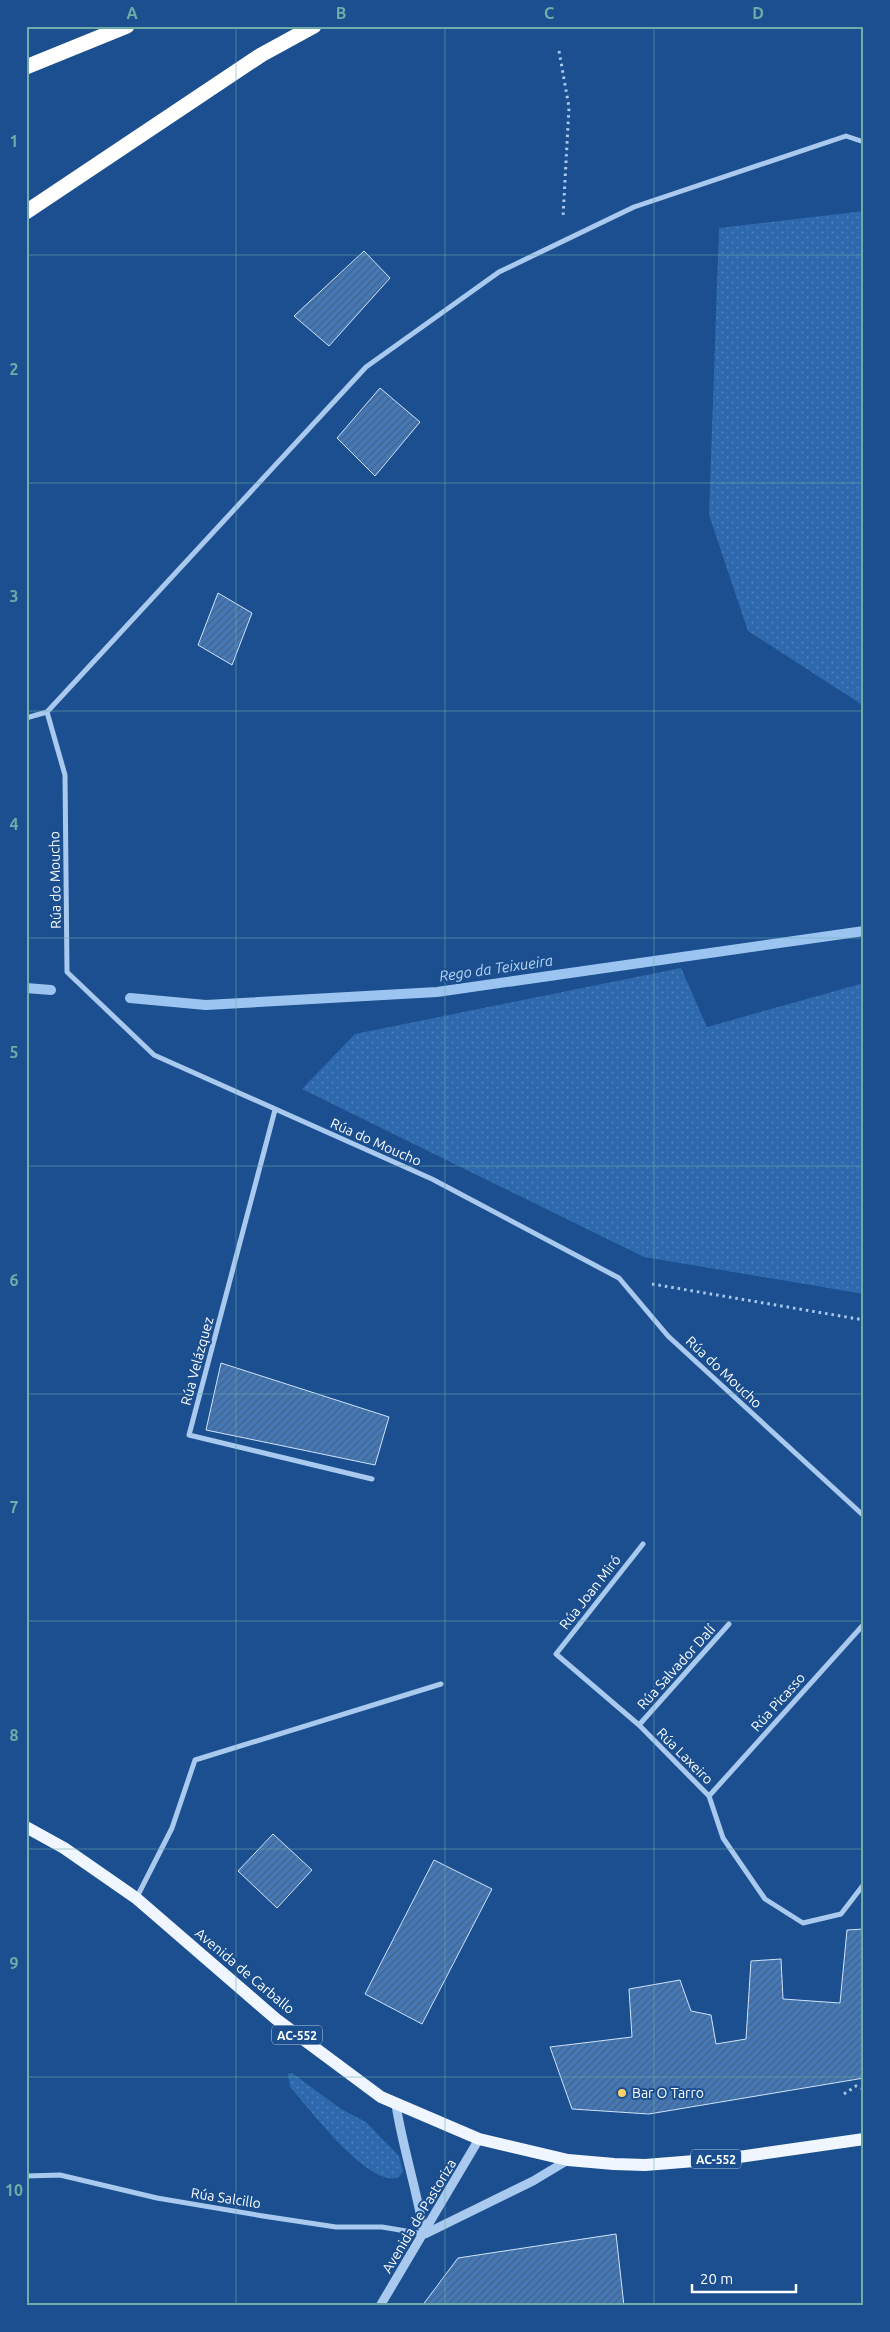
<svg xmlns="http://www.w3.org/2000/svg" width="890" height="2332" viewBox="0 0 890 2332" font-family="Ubuntu,sans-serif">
  <defs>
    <pattern id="grass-dots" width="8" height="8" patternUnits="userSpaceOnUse" patternTransform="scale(1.25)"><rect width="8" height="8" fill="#2e69ad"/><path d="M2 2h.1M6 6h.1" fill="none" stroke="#4d80b9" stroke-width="1.8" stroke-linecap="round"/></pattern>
    <pattern id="building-hatch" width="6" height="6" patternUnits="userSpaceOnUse" patternTransform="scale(1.25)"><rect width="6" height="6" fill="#4478b7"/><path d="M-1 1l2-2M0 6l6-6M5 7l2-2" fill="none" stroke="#486282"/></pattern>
  </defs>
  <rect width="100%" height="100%" fill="#1b4f8f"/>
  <path fill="url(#grass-dots)" d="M864,211V706L748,631L709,515L719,228Z
    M681,968L707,1027L864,983V1294L644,1257L302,1089L355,1034Z
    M292,2073L341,2109L366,2122L399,2156L403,2171L399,2177C370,2190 309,2108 290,2087L288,2074Z"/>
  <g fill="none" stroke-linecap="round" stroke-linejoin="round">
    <path stroke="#9cc4f0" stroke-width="10" d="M26,988L51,990
      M130,998L206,1005L437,992L864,931"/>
  </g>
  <path fill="url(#building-hatch)" stroke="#cfe3fa" d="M364,251L390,278L329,346L294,316Z
    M380,388L420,422L375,476L337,438Z
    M218,593L252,613L232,665L198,645Z
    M221,1363L389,1417L375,1465L206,1430Z
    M273,1834L312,1870L277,1908L238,1871Z
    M434,1860L492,1889L422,2024L365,1994Z
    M864,1929V2078L649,2114L572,2109L550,2047L632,2037L629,1989L680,1980L691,2011L711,2015L716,2044L746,2039L751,1961L781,1959L783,1999L840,2003L847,1930Z
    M616,2234L624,2306H422L458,2258Z"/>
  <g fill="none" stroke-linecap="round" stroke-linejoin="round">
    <path stroke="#a9c9ee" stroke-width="3" stroke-dasharray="2.5 4" stroke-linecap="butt" d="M559,51L569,107L563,217
      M652,1284L864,1320
      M844,2094L856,2086L864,2089"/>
    <path stroke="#a9c9ee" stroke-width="5" d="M47,712L65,775L67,972L154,1055L432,1179L619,1278L668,1336L864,1516
      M26,718L47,712L366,367L499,272L634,207L846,136L864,142
      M275,1110L189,1435L372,1479
      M643,1544L556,1654L639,1725L709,1796L723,1838L765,1899L803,1923L841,1914L864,1884
      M639,1725L729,1624
      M709,1796L864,1624
      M137,1897L172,1828L195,1760L441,1684
      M26,2176L60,2175L157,2198L263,2216L336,2227H382L424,2234"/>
    <path stroke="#a9c9ee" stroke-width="9" d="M396,2105C403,2149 417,2190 424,2234
      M425,2234L533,2181L568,2160
      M380,2306L479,2139"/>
    <path stroke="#f0f6ff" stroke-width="12" d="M26,1827L64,1848L136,1898L276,2019L381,2097L479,2139L568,2160L614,2164L645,2165L732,2158L864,2139"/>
    <path stroke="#fff" stroke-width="15" d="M26,67L127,26
      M26,212L261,55L314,26"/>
  </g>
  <path fill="none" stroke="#6fada8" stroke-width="1" stroke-opacity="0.55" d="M236,26V2306M445,26V2306M654,26V2306M26,255H864M26,483H864M26,711H864M26,938H864M26,1166H864M26,1394H864M26,1621H864M26,1849H864M26,2077H864"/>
  <circle fill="#ffd166" stroke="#1b4f8f" stroke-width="2" cx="622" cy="2093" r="5"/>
  <g text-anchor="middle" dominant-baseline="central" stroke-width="4" stroke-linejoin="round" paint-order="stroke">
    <g fill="#1b4f8f" stroke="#bbcadd" stroke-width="1">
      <rect x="272" y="2025.5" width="50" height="19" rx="4"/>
      <rect x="691" y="2149.5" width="50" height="19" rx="4"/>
    </g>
    <g font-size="12" font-weight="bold" fill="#fff">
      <text x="297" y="2035">AC-552</text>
      <text x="716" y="2159">AC-552</text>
    </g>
    <g font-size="14" fill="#fff" stroke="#1b4f8f">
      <text transform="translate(55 880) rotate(-91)">Rúa do Moucho</text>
      <text transform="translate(376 1142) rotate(24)">Rúa do Moucho</text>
      <text transform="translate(197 1361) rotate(-75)">Rúa Velázquez</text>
      <text transform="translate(724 1372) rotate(43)">Rúa do Moucho</text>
      <text transform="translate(590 1592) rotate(-52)">Rúa Joan Miró</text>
      <text transform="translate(676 1667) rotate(-48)">Rúa Salvador Dalí</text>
      <text transform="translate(778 1702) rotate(-48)">Rúa Picasso</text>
      <text transform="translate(685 1756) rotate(45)">Rúa Laxeiro</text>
      <text transform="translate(245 1971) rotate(40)">Avenida de Carballo</text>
      <text transform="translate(226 2198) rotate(9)">Rúa Salcillo</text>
      <text transform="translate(419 2216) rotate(-59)">Avenida de Pastoriza</text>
    </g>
    <g font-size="14" fill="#fff" stroke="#1b4f8f" text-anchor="start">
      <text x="632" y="2093">Bar O Tarro</text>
    </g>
    <g font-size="15" font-style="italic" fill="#b5d3f5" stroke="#1b4f8f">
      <text transform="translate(496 968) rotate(-8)">Rego da Teixueira</text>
    </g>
  </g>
  <rect width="890" height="2332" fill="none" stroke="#1b4f8f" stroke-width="55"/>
  <path d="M692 2284v8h104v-8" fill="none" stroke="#ffffff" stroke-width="2.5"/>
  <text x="700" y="2284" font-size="15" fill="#ffffff" stroke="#1b4f8f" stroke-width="4" paint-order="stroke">20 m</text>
  <rect x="28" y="28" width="834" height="2276" fill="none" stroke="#6fada8" stroke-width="2"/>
  <g font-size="16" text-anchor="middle" font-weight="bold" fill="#6fada8">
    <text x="132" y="19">A</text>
    <text x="341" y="19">B</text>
    <text x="549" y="19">C</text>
    <text x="758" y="19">D</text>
    <text x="14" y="147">1</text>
    <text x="14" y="375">2</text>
    <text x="14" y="602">3</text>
    <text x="14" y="830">4</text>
    <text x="14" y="1058">5</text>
    <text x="14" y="1286">6</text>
    <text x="14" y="1513">7</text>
    <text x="14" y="1741">8</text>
    <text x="14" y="1969">9</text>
    <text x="14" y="2196">10</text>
  </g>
</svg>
